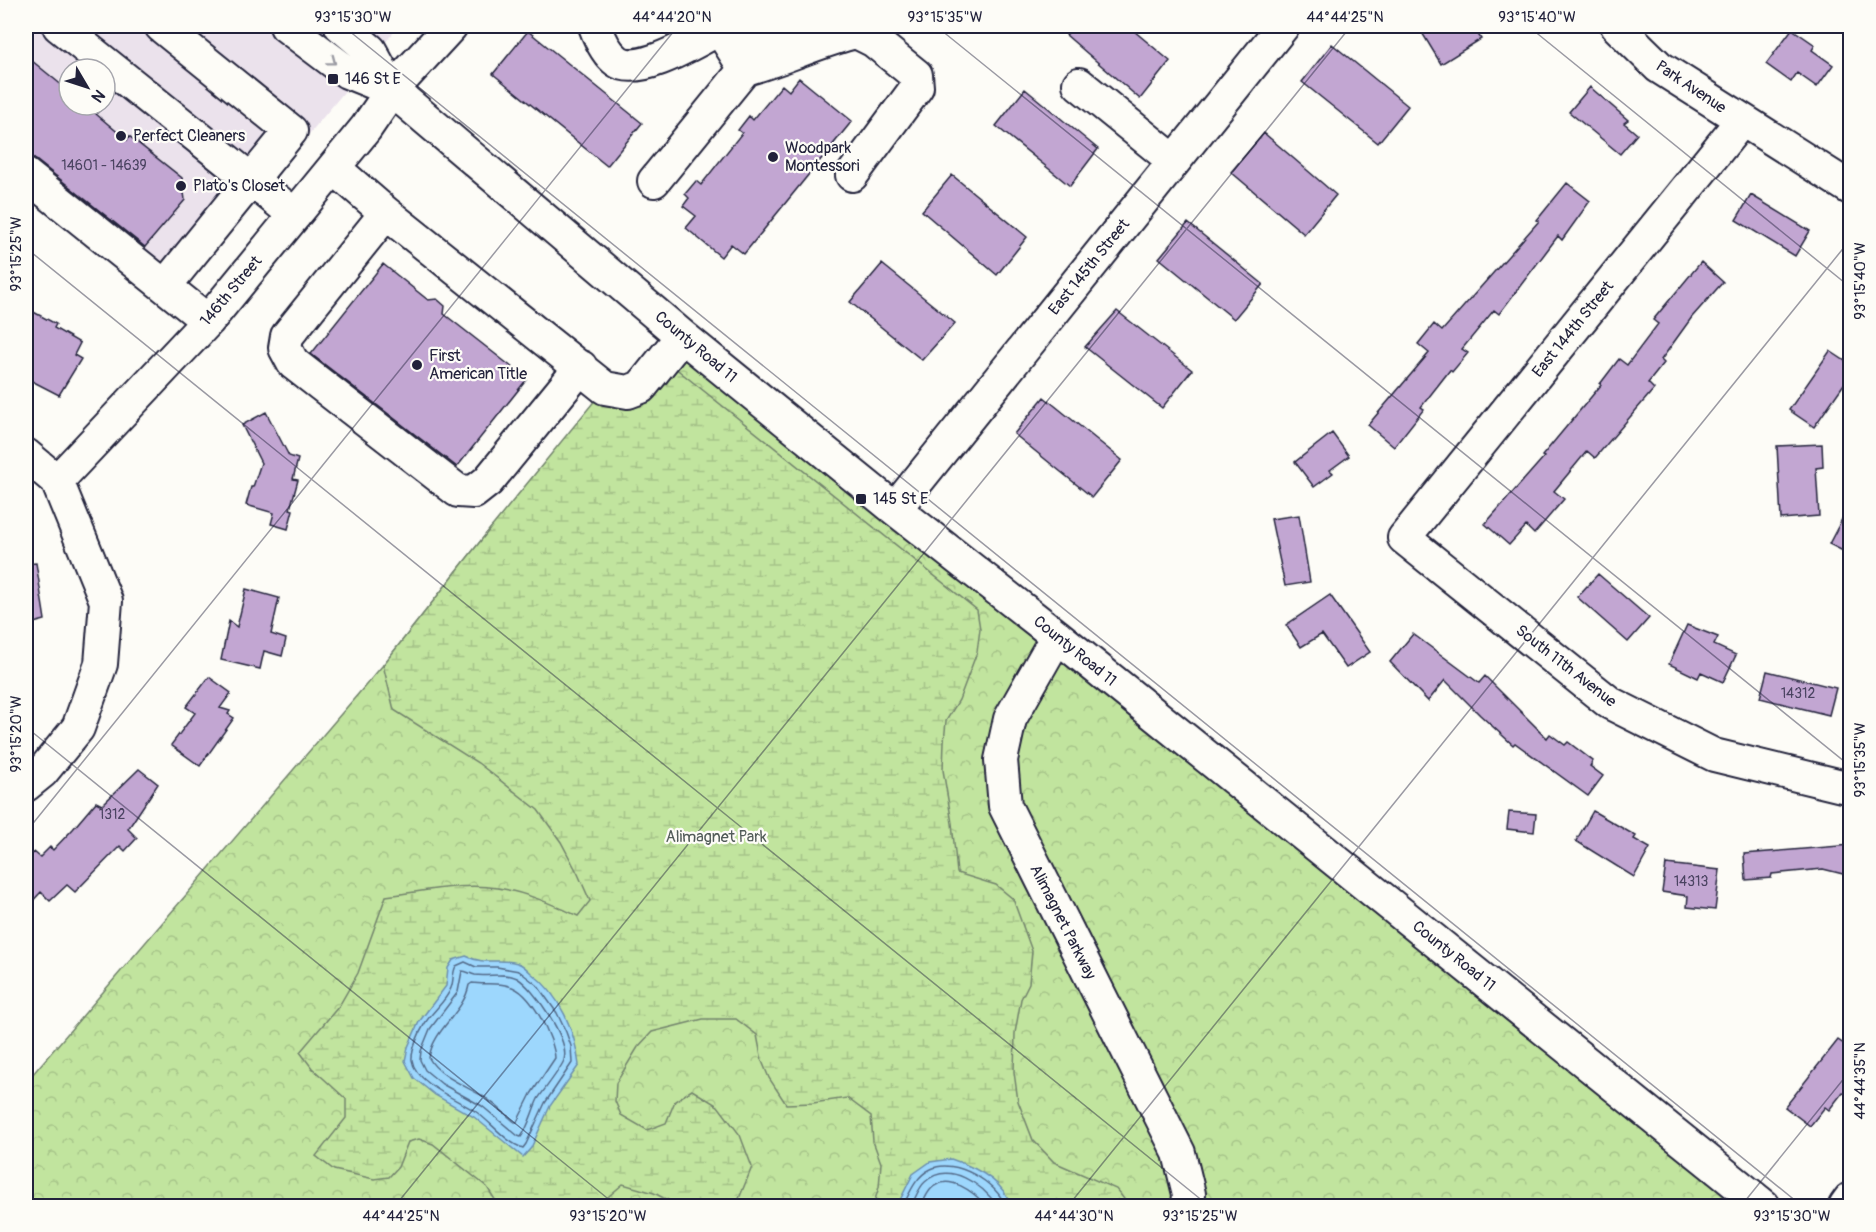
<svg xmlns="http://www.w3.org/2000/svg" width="1876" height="1232" viewBox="0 0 1876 1232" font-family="Pangolin,sans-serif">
  <defs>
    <pattern id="forest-crowns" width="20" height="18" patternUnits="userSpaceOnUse" patternTransform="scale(1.5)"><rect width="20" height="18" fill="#c1e49e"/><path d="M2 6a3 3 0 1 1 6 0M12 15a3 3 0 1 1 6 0" fill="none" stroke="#a6c389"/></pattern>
    <pattern id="wetland-marsh" width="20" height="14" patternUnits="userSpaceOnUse" patternTransform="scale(1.5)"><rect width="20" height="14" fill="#c1e49e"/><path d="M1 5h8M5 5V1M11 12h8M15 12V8" fill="none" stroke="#a6c389"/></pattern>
  </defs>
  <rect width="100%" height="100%" fill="#fdfcf7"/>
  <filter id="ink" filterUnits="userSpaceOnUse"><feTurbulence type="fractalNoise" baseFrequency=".0167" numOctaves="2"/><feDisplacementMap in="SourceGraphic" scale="12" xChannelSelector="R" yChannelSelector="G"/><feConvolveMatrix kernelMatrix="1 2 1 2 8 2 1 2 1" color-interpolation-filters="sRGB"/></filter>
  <g filter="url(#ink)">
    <path fill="#ebe2ec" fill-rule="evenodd" d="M26,26H399L177,293L26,172ZM69,69H105V105H69Z"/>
    <path fill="url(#forest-crowns)" stroke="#72836c" stroke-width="1.5" d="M682,336L1764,1206H26V1082L383,665L490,529Z"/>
    <path fill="url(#wetland-marsh)" stroke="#72836c" stroke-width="1.5" d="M664,359L977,610L980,629L977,652L959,700L946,721L944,742L943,770L952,823L957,873L996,885L1013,899L1032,951L1029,983L1021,999L1015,1033L1014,1072L1018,1101L1033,1140L1054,1162L1116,1189L1128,1204L1125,1206H873L879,1187L881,1163L873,1141L871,1116L847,1098L813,1103L786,1104L769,1078L762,1061L757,1035L736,1019H703L652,1032L638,1047L616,1083L615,1101L621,1115L647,1130L666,1123L675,1101L692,1090L718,1106L740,1135L752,1167L736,1206H679L654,1193L623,1184L609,1196L602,1206H499L487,1187L433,1144L419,1139L408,1142L398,1167L389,1177L374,1179L334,1170L316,1156L346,1118V1099L312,1068L300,1052L339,1006L358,973L386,896C422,892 462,882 498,888C527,893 552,904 578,916L590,901L578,874L561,842L538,810L478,763L394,710L383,665L490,529L605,388Z"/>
    <path fill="#9dd7fd" stroke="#6c8faf" stroke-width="1.5" d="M466,956C485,966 503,957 520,964C524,966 528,970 531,973C560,994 575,1031 579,1065L550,1106L531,1148L523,1157L474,1117L435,1095L414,1078L405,1061L408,1047L419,1022L446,986L448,968L453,960Z
      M951,1159C975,1167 1004,1181 1011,1206H897L913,1174L930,1162Z"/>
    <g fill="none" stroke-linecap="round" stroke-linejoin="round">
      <path stroke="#536a89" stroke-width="1.5" d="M465,962L476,967H497L519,971L537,985L557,1013L566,1032L571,1046L572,1063L545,1103L526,1144L523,1148C505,1142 491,1122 475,1111C458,1100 415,1083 412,1060C411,1051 419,1033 424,1025C431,1012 446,1002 451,988C454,981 452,973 456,966Z
        M462,971C467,971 470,974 475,975C488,977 505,972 517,978C534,988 570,1040 564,1060C563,1066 543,1091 538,1099C532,1111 529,1126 521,1137L518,1136L482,1106L442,1084L425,1070L420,1060L421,1051L430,1029L458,992Z
        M472,983C484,985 497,982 509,986C531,991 554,1038 555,1058L531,1094L517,1122H515C505,1114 495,1104 484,1097C468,1087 438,1076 429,1058C433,1029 464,1013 469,985Z
        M903,1206C910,1192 916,1176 931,1169C954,1157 998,1183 1005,1206
        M911,1206C915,1199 919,1187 925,1182C949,1160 983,1185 997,1206
        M921,1206C924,1201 927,1193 931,1189C948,1171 975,1193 986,1206"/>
    </g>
    <path fill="#c2a6d2" stroke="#22223b" stroke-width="1.5" d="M1074,26H1128L1170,61L1140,99L1066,35Z
      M1418,26H1473L1481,39L1441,64Z
      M1792,29L1815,45L1812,50L1833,65L1817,87L1797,73L1791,82L1766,64Z
      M528,31L642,123L607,166L493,74Z
      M1332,44L1408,106L1378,143L1302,82Z
      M26,56L69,91V105H104L96,114L127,140L129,136L182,178L185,200L145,247L26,152Z
      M799,78L852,121L744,254L731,244L721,257L686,228L696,216L683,206L689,198L685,194L696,181L701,185L742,133L738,130L749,116L753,120L782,85L789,91Z
      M1590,87L1628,120L1624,123L1637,134L1620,154L1569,112Z
      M1025,89L1098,149L1070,186L996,126Z
      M1264,133L1336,195L1304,234L1231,172Z
      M952,175L1027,237L997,275L922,211Z
      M1567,183L1590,201L1562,240L1558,236L1499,314L1494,310L1462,349L1468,353L1452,372L1450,370L1421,407L1424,409L1394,447L1368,425L1429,353L1418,344L1434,324L1442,331L1539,221L1537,220Z
      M1751,195L1810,231L1795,256L1736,220Z
      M1188,223L1263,284L1234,319L1159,258Z
      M1701,262L1723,282L1692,317L1661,360L1664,363L1648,383L1654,389L1595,458L1587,451L1554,491L1564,499L1534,534L1526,526L1509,545L1485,524L1544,457L1542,456L1601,385L1600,384L1619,359L1627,365L1658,324L1653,320Z
      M383,264L428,300L437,299L445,306L444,314L527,379L457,467L311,354Z
      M882,264L955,323L922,360L850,302Z
      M26,308L56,324L54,328L80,343L74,355L81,359L59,395L26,378Z
      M1117,311L1192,370L1162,408L1085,347Z
      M1830,351L1851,365V374L1814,427L1789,410Z
      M1044,397L1122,460L1092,497L1014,434Z
      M266,412L289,456L298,459L293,479L298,480L290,509L293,510L288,529L271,524L274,513L246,505L251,487H253L261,463L242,425Z
      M1332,433L1349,456L1330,470L1333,473L1314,487L1295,462Z
      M1822,444L1823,467L1816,468L1819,516L1781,519L1777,446Z
      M1851,502V555L1829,544Z
      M1299,515L1310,582L1285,586L1271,519Z
      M36,563L45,620L26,625V564Z
      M1598,574L1649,618L1628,642L1577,597Z
      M246,589L279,598L271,634L286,639L282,656L264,651L260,669L221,660L229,621L237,627Z
      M1330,595L1370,652L1346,668L1322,634L1301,647L1286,625Z
      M1687,625L1718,637L1714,645L1736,655L1723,682L1701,672L1698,678L1669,664Z
      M1413,634L1479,683L1485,676L1547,738L1550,734L1565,745L1568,742L1593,761L1590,766L1603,776L1588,796L1515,743L1513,745L1480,715L1445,680L1428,701L1390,662Z
      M1767,671L1836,688L1829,715L1760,698Z
      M209,677L231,693L220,708L230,711L228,714L234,718L200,766L171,745L195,713L186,707Z
      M139,769L158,784L128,829L137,838L125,851L120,846L75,892L67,885L50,901L41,892L26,908V861L34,852L40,857L50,847L53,850L73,829L96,802L102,805Z
      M1593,811L1636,836L1634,839L1650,848L1634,877L1576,841Z
      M1509,812L1536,814L1534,832L1507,829Z
      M1851,845V876L1823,869L1772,874L1771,878L1746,880L1744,854Z
      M1666,864L1720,870L1715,910L1687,907L1688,896L1662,892Z
      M1838,1040L1851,1049V1098L1843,1092L1829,1110L1825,1107L1810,1126L1785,1107Z"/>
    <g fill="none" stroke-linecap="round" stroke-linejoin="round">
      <g stroke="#22223b" stroke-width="36">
        <path id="minor" d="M59,26L295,215
          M161,26L291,131L165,286
          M286,26L347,72L392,90L682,336L895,509L1057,636L1764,1206
          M341,26L370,50L392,90
          M595,26C599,37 606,53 617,61C639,77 698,40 719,29
          M718,26L745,69C783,59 818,41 856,32L874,41L916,75L917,87L852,175
          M1617,26L1659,67L1850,188
          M730,45L788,26
          M1079,84L1174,161
          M1742,120L1404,538L1610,703L1714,755L1850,788
          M334,168L386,213L605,388L628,392L641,387L682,336
          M26,175L208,321
          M654,181L745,69
          M386,213L287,336L285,348L293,363L458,491L474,492L488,481L581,367
          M26,455L57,481L106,601L101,664L78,728L42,772L26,785
          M57,481L208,321L366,128L392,90L451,26
          M895,509L1283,26
          M1057,636L1010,719L1001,760L1005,806L1179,1153L1189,1194L1188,1206
          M1845,1206L1850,1199"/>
      </g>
      <use href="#minor" stroke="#fdfcf7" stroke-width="32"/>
    </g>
    <defs><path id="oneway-chevron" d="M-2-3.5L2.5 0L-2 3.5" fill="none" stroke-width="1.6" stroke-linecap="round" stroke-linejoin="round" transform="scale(1.5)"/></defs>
    <use stroke="#9a9aa2" href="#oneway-chevron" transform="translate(332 61) rotate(37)"/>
  </g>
  <path fill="none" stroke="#22223b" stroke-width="1.5" stroke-opacity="0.45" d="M343,26L1802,1206M936,26L1850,766M1528,26L1850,287M26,248L1209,1206M26,727L617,1206M26,832L678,26M395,1206L1351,26M1068,1206L1850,240M1741,1206L1850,1071"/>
  <g fill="#22223b" stroke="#fdfcf7" stroke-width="2">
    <rect x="327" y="73" width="12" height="12" rx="3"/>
    <circle cx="121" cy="136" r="6"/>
    <circle cx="773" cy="157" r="6"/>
    <circle cx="181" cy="186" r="6"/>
    <circle cx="417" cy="365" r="6"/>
    <rect x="855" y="493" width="12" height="12" rx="3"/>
  </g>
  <g text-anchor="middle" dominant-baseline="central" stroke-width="4.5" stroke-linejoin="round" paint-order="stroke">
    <g font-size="14" fill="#4a4361">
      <text x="104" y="165">14601 - 14639</text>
      <text x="1798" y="693">14312</text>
      <text x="112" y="814">1312</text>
      <text x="1691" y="881">14313</text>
    </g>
    <g font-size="16" fill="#22223b" stroke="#fdfcf7" text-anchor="start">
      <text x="345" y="79">146 St E</text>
      <text x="133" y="136">Perfect Cleaners</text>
      <text x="785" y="148">Woodpark<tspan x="785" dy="18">Montessori</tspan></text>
      <text x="193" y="186">Plato's Closet</text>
      <text x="429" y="356">First<tspan x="429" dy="18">American Title</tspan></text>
      <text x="873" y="499">145 St E</text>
    </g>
    <g font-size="16" fill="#22223b" stroke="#fdfcf7">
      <text transform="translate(1691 87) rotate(34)">Park Avenue</text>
      <text transform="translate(1089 267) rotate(-51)">East 145th Street</text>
      <text transform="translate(231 291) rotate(-50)">146th Street</text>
      <text transform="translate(1573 329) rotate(-51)">East 144th Street</text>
      <text transform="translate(696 347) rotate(40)">County Road 11</text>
      <text transform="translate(1075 651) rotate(39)">County Road 11</text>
      <text transform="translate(1566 666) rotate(38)">South 11th Avenue</text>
      <text transform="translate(1063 922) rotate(63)">Alimagnet Parkway</text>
      <text transform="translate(1454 956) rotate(39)">County Road 11</text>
    </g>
    <g font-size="16" fill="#525c59" stroke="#fdfcf7">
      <text x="716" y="837">Alimagnet Park</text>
    </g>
  </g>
  <rect width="1876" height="1232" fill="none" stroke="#fdfcf7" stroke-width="66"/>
  <g transform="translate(87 87) rotate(129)"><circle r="28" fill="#fdfcf7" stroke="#a5a5ac" stroke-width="1.5"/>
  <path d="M0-4.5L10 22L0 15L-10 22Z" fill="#22223b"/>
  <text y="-9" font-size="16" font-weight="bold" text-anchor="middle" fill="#22223b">N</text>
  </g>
  <rect x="33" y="33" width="1810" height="1166" fill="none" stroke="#22223b" stroke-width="2"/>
  <g font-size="15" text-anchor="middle" fill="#22223b">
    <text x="353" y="22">93°15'30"W</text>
    <text x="672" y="22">44°44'20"N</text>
    <text x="945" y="22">93°15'35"W</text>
    <text x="1345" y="22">44°44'25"N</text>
    <text x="1537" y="22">93°15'40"W</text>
    <text transform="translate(16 254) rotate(-90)" y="5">93°15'25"W</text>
    <text transform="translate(1860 281) rotate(-90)" y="5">93°15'40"W</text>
    <text transform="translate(16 734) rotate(-90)" y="5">93°15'20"W</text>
    <text transform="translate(1860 760) rotate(-90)" y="5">93°15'35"W</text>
    <text transform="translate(1860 1081) rotate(-90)" y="5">44°44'35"N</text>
    <text x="401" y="1221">44°44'25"N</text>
    <text x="608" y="1221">93°15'20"W</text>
    <text x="1074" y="1221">44°44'30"N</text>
    <text x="1200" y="1221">93°15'25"W</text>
    <text x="1792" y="1221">93°15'30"W</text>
  </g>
</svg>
